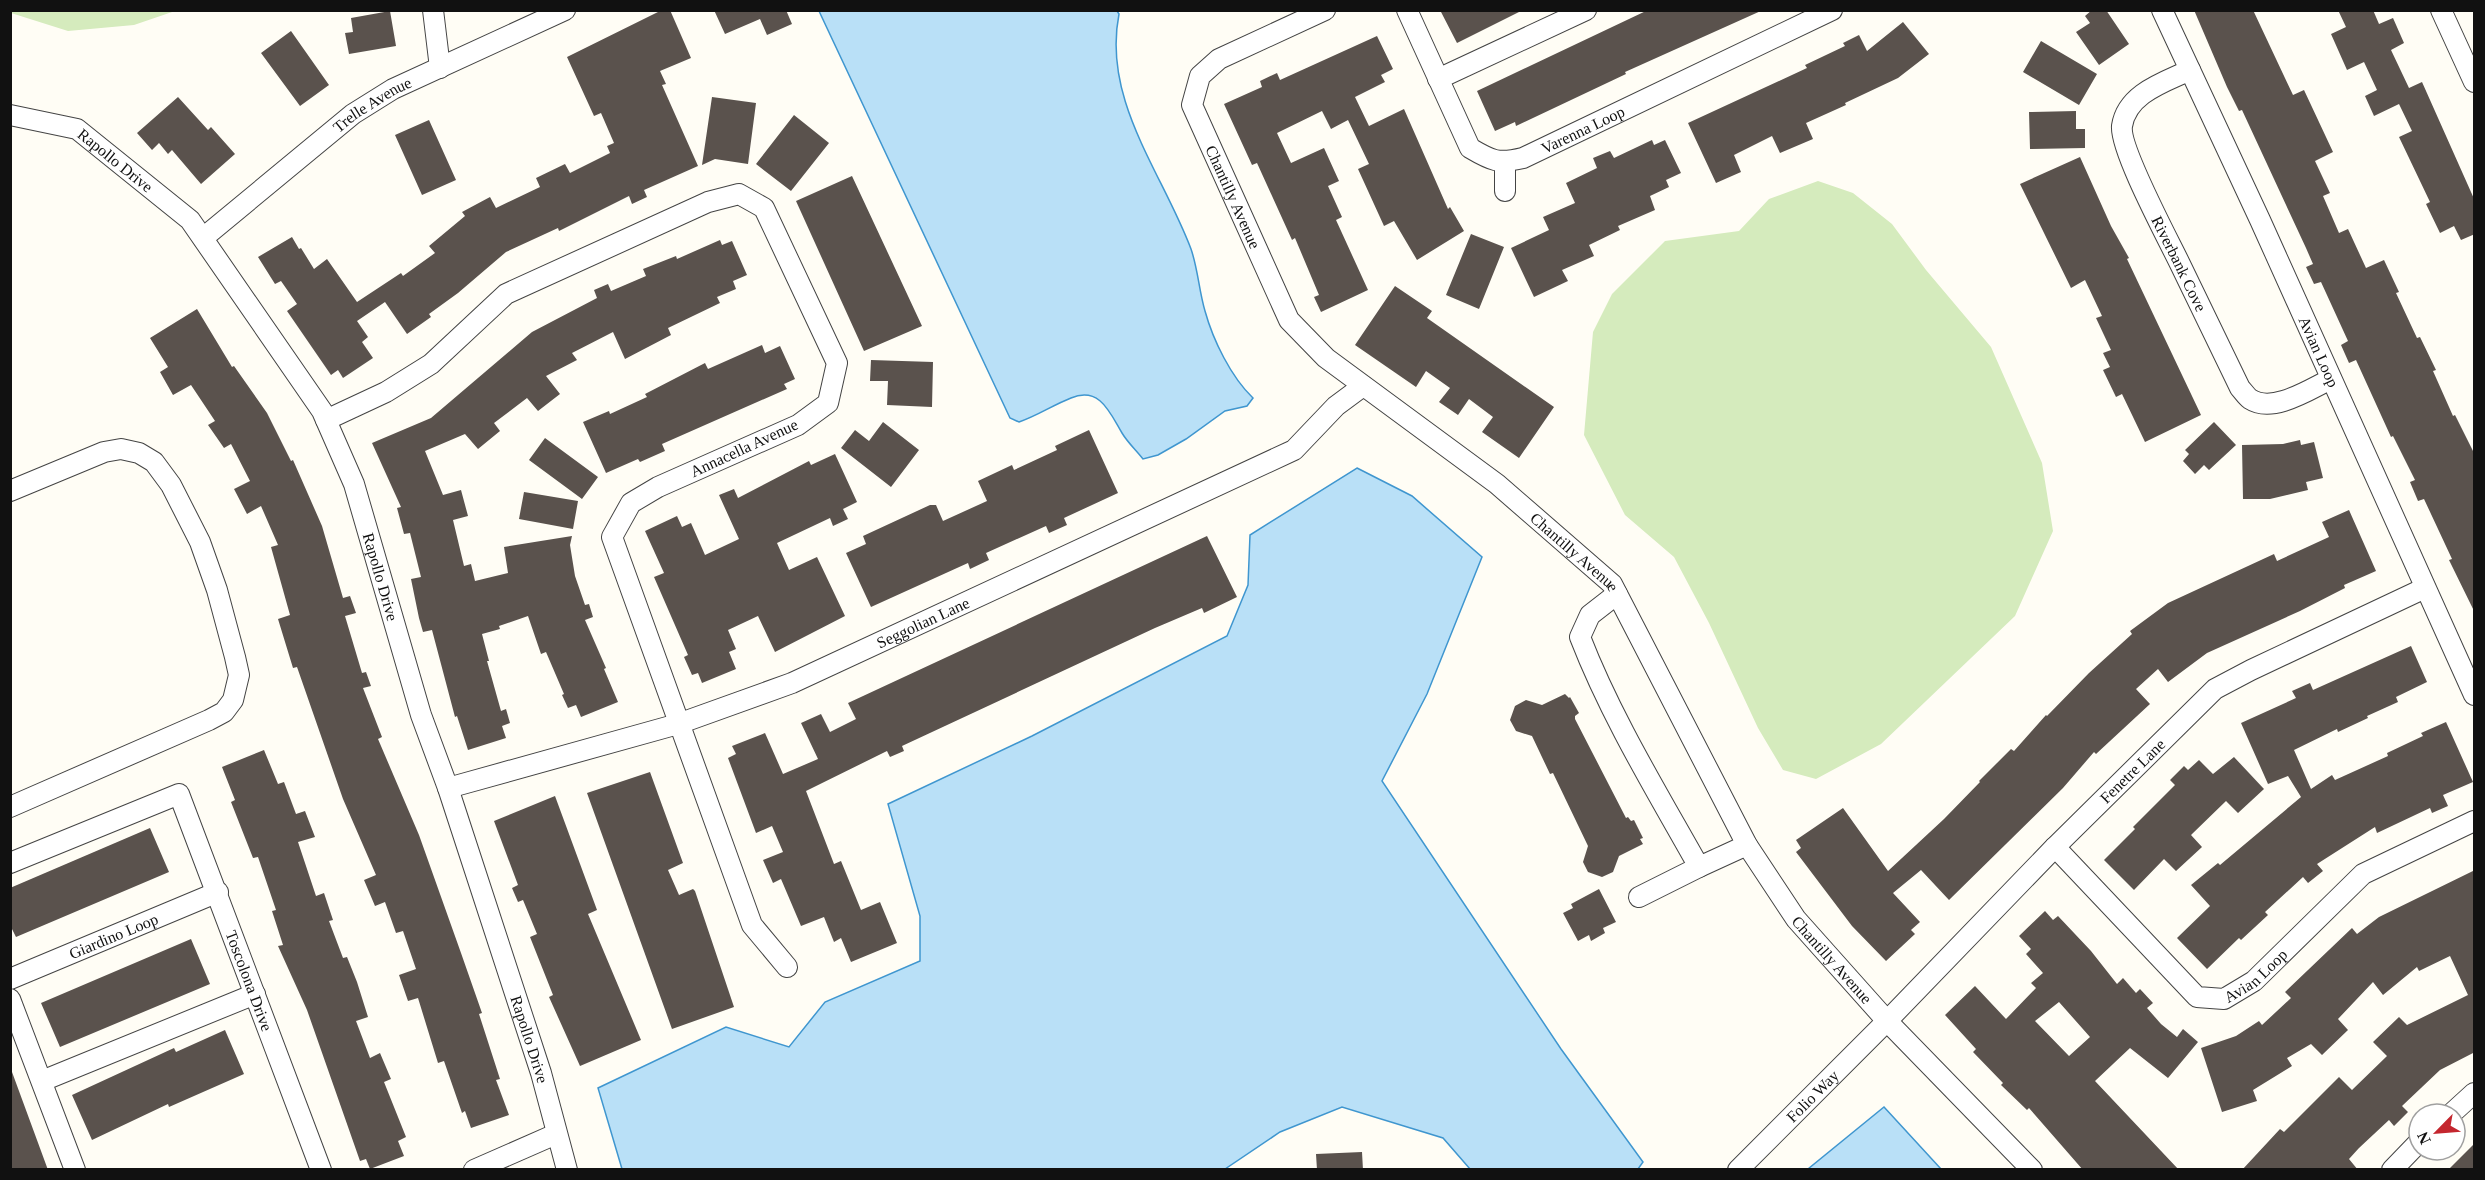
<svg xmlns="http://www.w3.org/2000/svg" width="2485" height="1180" viewBox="0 0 2485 1180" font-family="Georgia,serif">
  <rect width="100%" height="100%" fill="#fffdf5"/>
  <path fill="#d5ebbd" d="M11,10H175V11L134,25L68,31L11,13Z
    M1818,181L1853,193L1892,224L1926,270L1991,347L2042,463L2053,531L2015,616L1881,744L1816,779L1783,770L1758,728L1709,623L1674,557L1625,515L1584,435L1593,332L1612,294L1665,241L1739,231L1769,199Z"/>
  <path fill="#b9e0f7" stroke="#3f96cf" stroke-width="1.5" d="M819,11H1117L1119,14C1102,100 1162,172 1191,249C1198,269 1199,291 1205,311C1213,340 1231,377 1253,398L1247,406L1225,411L1186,439L1158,455L1143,459C1136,450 1128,443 1122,433C1110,413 1100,386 1071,398C1053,405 1037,416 1019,422L1010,418Z
    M1357,468L1412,496L1482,557L1427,694L1382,781L1561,1049L1643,1162L1638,1169H1470L1443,1138L1342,1107L1280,1132L1225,1169H622L598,1088L726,1027L789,1047L825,1002L920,961V916L888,804L1032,736L1227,636L1248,585L1250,535Z
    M1884,1107L1941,1169H1808Z"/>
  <path fill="#5a524d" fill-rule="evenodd" d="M662,10H670L691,58L660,71L666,84L662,85L698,166L644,190L647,197L632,204L629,196L559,231L558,228L506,252L458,293L429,314L431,317L407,334L385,302L357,321L368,337L362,342L373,358L343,378L338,370L331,375L287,311L297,304L281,281L275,284L258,257L292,237L299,249L301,248L314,269L327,259L357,302L401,273L403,276L435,253L429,246L465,216L462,212L490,197L496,208L540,187L536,178L565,164L570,173L610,153L607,146L614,143L601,113L594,116L567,57Z
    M714,10H786L792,24L767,35L760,19L725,34Z
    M1440,10H1523L1457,43Z
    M1648,10H1763L1625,72L1626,74L1516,126L1515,122L1495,131L1477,91Z
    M2092,10H2106L2129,44L2099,65L2076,32L2090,23L2085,16Z
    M2194,10H2253L2293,95L2304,90L2333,152L2315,161L2330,193L2323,196L2339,233L2348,229L2366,268L2384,260L2399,292L2396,293L2417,338L2420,337L2436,370L2433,371L2453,416L2455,415L2475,455V613L2449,560L2452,559L2424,499L2418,501L2410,482L2415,480L2393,436L2391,437L2356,360L2349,363L2341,345L2348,341L2321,282L2314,284L2306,267L2313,264L2306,248L2242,110L2239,111L2227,87Z
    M2338,10H2373L2379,24L2393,18L2404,43L2391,50L2409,88L2422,82L2475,201V234L2461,240L2454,226L2440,233L2426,204L2430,202L2399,137L2412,131L2399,104L2374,116L2365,96L2377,90L2364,62L2347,70L2331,34L2346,27Z
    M390,11L396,46L349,54L345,33L353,32L351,18Z
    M1903,22L1929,54L1898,78L1845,103L1846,105L1806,123L1813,139L1780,153L1772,136L1734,155L1741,172L1716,183L1688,123L1807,68L1805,65L1845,46L1843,43L1859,35L1867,51Z
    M291,31L329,85L300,106L261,53Z
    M1377,36L1393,69L1381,75L1385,82L1355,97L1369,126L1404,109L1448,209L1450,207L1464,231L1417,260L1394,221L1384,226L1358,169L1369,164L1348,120L1331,129L1322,111L1277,133L1291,163L1324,148L1339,181L1328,186L1342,217L1336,220L1368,290L1321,312L1314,297L1319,295L1295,238L1292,240L1257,163L1252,165L1224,104L1262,87L1260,81L1277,73L1280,80Z
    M2041,41L2097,74L2079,105L2023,72Z
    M178,97L208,130L211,127L235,154L201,184L172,150L168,154L159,143L152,150L137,133Z
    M712,97L756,103L748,164L715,159L702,165Z
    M2076,111V129H2085V148L2030,149L2029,112Z
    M794,115L829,143L791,191L756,164Z
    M429,120L456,180L422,195L395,135Z
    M1652,140L1654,145L1665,140L1681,173L1666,180L1669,187L1650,196L1655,210L1618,226L1620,230L1589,245L1594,256L1562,270L1568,281L1534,297L1511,248L1549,230L1543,217L1575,203L1566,183L1597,168L1593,158L1610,151L1614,158Z
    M2080,157L2111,226L2129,258L2127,259L2201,415L2145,442L2122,394L2116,397L2103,370L2110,367L2103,353L2111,350L2096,318L2102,316L2085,280L2071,288L2020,184Z
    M852,176L922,326L864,351L796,201Z
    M1471,234L1504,247L1479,309L1446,295Z
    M720,240L722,245L732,241L747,275L733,281L736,289L717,297L720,303L668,328L671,335L625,359L613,332L572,353L577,360L546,376L560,394L538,411L527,398L494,423L500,431L478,449L465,434L425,451L443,495L461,490L468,516L453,520L464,566L471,564L475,581L508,573L504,547L572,536L570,545L575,576L585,605L589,604L593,617L585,620L606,668L604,669L618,702L581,717L576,705L568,708L562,695L564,694L546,652L541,654L528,616L499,626L500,629L482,634L489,661H487L501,711L506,709L510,723L502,726L506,738L468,750L457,716L455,717L432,630L423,632L419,618L411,579L421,577L410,533L404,534L397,508L401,507L372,443L431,418L532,332L597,298L594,290L608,284L611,291L646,276L643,269L676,256L677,259Z
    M1395,286L1432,311L1427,318L1554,407L1519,458L1482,432L1493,417L1469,399L1458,415L1439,402L1450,388L1426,371L1416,387L1355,345Z
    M197,309L232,367L234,366L267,413L291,461L293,460L322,526L343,598L350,596L356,613L345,616L362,673L366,672L371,686L363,688L382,737L378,739L419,835L461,953L482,1013L479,1014L500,1079L496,1080L509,1115L471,1128L465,1111L462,1113L444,1061L438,1063L418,998L408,1001L399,975L416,969L403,931L396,933L385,902L375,906L364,880L376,875L343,799L297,667L293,668L278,619L290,615L271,547L278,545L261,506L247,514L234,489L250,481L231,444L224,448L208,425L215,421L191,385L173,395L160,372L168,367L150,338Z
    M762,345L765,353L780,346L795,379L784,384L787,389L662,444L665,451L640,462L638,459L606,473L583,422L609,411L610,414L647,397L645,394L705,363L708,369Z
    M871,360L933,362L932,407L887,405L888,381H870Z
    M883,422L919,450L891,487L841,448L855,430L869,441Z
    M2214,422L2236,445L2209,470L2204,465L2195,474L2183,461L2189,454L2185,450Z
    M1089,430L1118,493L1064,518L1067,525L1049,533L1046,526L986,553L989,560L970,569L968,563L871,607L846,553L866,544L863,536L930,505H936L943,521L987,501L978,481L1012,465L1014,470L1057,450L1055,446Z
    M545,438L598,477L582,499L529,460Z
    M2300,440L2301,445L2314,442L2323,478L2306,482L2308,490L2270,499H2243L2242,445L2283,444Z
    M835,454L857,502L843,509L848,519L833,526L830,518L777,543L789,570L817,557L845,616L775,652L758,616L728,630L736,649L729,652L736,669L702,683L698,673L692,675L684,657L688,655L654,577L664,573L645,531L677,516L682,527L691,523L705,555L739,539L719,495L734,489L738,498L809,461L811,465Z
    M524,492L578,501L573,529L519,519Z
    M2349,510L2376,571L2344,585L2345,588L2300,611L2207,653L2168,682L2158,669L2136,689L2150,704L2096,754L2094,752L2063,788L1949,900L1921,870L1893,893L1920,922L1911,930L1915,934L1886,961L1852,926L1796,852L1801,848L1796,840L1843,808L1888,871L1944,819L1980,782L1979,781L2011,749L2014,751L2046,715L2047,716L2089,673L2132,634L2130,631L2168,603L2274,554L2277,561L2329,537L2322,522Z
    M1207,536L1237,597L1204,613L1202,608L1155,628L902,746L904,751L890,757L887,751L806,791L834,864L841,861L861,910L880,902L897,943L851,962L841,938L834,942L824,917L801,926L781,879L773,883L763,860L783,852L772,826L756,833L728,758L736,754L732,746L765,733L783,774L818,759L801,723L821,714L830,732L856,719L848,703Z
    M2411,646L2427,682L2396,697L2398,702L2367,716L2368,718L2338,732L2337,729L2294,750L2311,789L2332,775L2335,780L2388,756L2387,753L2423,736L2421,733L2446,722L2473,782L2443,795L2448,806L2432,813L2430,808L2377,833L2375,827L2317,864L2323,871L2308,883L2303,877L2265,912L2268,915L2241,940L2239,938L2207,969L2177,938L2210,906L2191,885L2218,863L2220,865L2301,797L2288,776L2268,784L2241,723L2296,698L2292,691L2310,683L2313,690Z
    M1565,694L1569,698L1570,697L1579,713L1575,716V719L1626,818L1628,817L1631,821L1634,820L1643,838L1640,839L1643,844L1619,856L1613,872L1602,877L1588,872L1583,862L1588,846L1553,773L1550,774L1532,736L1516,731L1510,720L1515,706L1526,700L1542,705Z
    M264,750L278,784L284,782L296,814L305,811L315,837L298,842L316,896L324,893L333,920L329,921L343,958L347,957L357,982L368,1017L356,1021L370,1058L380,1053L391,1079L384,1082L406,1137L398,1141L404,1156L370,1169L366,1159L360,1161L307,1010L278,946L283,945L272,911L276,910L258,857L253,858L231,802L235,800L222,767Z
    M2234,757L2264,789L2238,813L2226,801L2191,835L2202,847L2176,871L2164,859L2134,890L2104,860L2135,829L2133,827L2175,785L2170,780L2184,766L2188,770L2199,760L2213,774Z
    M650,772L683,863L668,870L679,895L693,889L695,891L734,1007L672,1029L587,793Z
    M555,796L597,910L588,914L641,1040L580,1066L549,997L553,995L530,937L537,934L523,900L518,902L512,888L518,885L494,821Z
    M150,828L169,872L16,937L10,925V888Z
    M2475,870V1052L2440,1070L2402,1106L2408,1112L2394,1126L2389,1120L2359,1148L2349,1159L2358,1170H2242L2280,1129L2284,1132L2339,1077L2352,1090L2387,1056L2373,1042L2399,1017L2407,1025L2468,995L2450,956L2419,971L2417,967L2383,995L2373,982L2338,1019L2348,1030L2322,1055L2311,1044L2287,1058L2292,1066L2253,1090L2257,1101L2222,1112L2201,1048L2236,1036L2259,1021L2262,1025L2291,998L2285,992L2352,928L2357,934L2379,917Z
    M1599,889L1616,922L1603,928L1605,933L1591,941L1589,935L1578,941L1563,913L1573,908L1571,904Z
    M2045,911L2053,920L2058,916L2091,951L2117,984L2123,978L2136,993L2140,989L2153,1003L2147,1008L2161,1024L2177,1037L2183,1029L2198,1042L2168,1078L2130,1048L2095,1081L2179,1170H2083L2029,1108L2027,1110L2001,1085L2003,1083L1973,1052L1976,1049L1945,1015L1975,986L2006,1019L2036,988L2031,983L2043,973L2026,954L2031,949L2019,936ZM2059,1002L2090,1037L2069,1056L2035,1021Z
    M191,939L210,984L60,1047L41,1003Z
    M225,1030L244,1074L169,1107L168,1104L92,1140L72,1095L174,1048L176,1052Z
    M10,1072H12L48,1170H10Z
    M2475,1143V1170H2448Z
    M1362,1152L1363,1170H1317L1316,1154Z"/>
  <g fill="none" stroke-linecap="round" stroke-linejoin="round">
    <g stroke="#444" stroke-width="22">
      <g id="minor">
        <path d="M433,10L440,68"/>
        <path id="s1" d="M1325,10L1219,59L1200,76L1192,105L1289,320L1326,358L1497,484L1612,584L1747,845L1796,919L1887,1021L2032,1170"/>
        <path id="s2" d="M1407,10L1470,148C1492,161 1498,164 1523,158L1832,10"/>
        <path id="s3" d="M2162,10L2260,220L2474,695"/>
        <path d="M2441,10L2474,82"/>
        <path id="s4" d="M2190,70C2165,82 2127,93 2122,126C2119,148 2168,239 2180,264C2200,305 2220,347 2240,388C2243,391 2246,396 2250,399C2273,414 2310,389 2331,379"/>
        <path d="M1438,79L1586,10"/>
        <path id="s5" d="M10,115L77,129L190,220L322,411L354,484L421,715L448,788L541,1073L567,1170"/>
        <path d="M1505,162V191"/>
        <path id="s6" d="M203,238L353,114L393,89L565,10"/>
        <path d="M326,420L386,392L431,364L506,294L708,202L739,194L764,208L837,363L828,403L798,425L658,487L631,503L612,537L752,925L787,967"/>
        <path d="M10,491L104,452L121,449L139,453L154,462L171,485L200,542L217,590L235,657L239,675L233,700L224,712L209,720L10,807"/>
        <path d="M1617,594L1590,615L1580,637C1611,717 1657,792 1699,867L1747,845"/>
        <path id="s7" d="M448,788L678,724L792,683L1294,450L1336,406L1363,386"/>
        <path id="s8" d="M2055,847L2197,997L2224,999L2254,981L2363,874L2474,821"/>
        <path id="s9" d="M10,863L179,794L321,1170"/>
        <path d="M1639,897L1699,867"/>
        <path id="s10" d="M10,979L218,892"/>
        <path d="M10,999L75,1170"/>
        <path d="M42,1081L255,994"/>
        <path d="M2451,1114L2474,1093"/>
        <path d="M474,1170L556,1134"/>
        <path id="s11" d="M1738,1170L1887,1021L2055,847L2215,689L2251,670L2425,588"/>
        <path d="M2392,1170L2419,1142"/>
      </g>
    </g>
    <use href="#minor" stroke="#fff" stroke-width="20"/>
  </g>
  <g text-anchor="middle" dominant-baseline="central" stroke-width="6" stroke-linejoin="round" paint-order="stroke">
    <g font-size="16" fill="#111" stroke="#fff">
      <text stroke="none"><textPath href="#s6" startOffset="216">Trelle Avenue</textPath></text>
      <text stroke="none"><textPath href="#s2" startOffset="274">Varenna Loop</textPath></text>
      <text stroke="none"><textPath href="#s5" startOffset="118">Rapollo Drive</textPath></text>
      <text stroke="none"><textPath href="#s1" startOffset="273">Chantilly Avenue</textPath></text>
      <text stroke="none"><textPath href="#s4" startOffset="242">Riverbank Cove</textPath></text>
      <text stroke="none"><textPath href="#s3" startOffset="376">Avian Loop</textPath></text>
      <text transform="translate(744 448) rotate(-25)">Annacella Avenue</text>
      <text stroke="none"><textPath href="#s1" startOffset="777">Chantilly Avenue</textPath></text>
      <text stroke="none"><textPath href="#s5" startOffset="622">Rapollo Drive</textPath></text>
      <text stroke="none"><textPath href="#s7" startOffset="504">Seggolian Lane</textPath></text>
      <text stroke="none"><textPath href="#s11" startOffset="561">Fenetre Lane</textPath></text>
      <text stroke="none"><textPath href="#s10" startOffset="112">Giardino Loop</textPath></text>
      <text stroke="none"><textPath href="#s1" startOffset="1263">Chantilly Avenue</textPath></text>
      <text stroke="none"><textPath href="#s8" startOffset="273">Avian Loop</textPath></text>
      <text stroke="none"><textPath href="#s9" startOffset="382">Toscolona Drive</textPath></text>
      <text stroke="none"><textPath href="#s5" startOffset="1108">Rapollo Drive</textPath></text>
      <text stroke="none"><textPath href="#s11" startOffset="105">Folio Way</textPath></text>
    </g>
  </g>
  <rect width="2485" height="1180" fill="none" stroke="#111111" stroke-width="24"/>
  <g transform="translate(2437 1132) rotate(245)"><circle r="28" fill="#ffffff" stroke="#a0a0a0" stroke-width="1.5"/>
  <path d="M0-4.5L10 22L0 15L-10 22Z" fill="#c4262e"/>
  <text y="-9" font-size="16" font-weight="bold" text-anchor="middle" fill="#111111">N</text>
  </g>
</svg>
